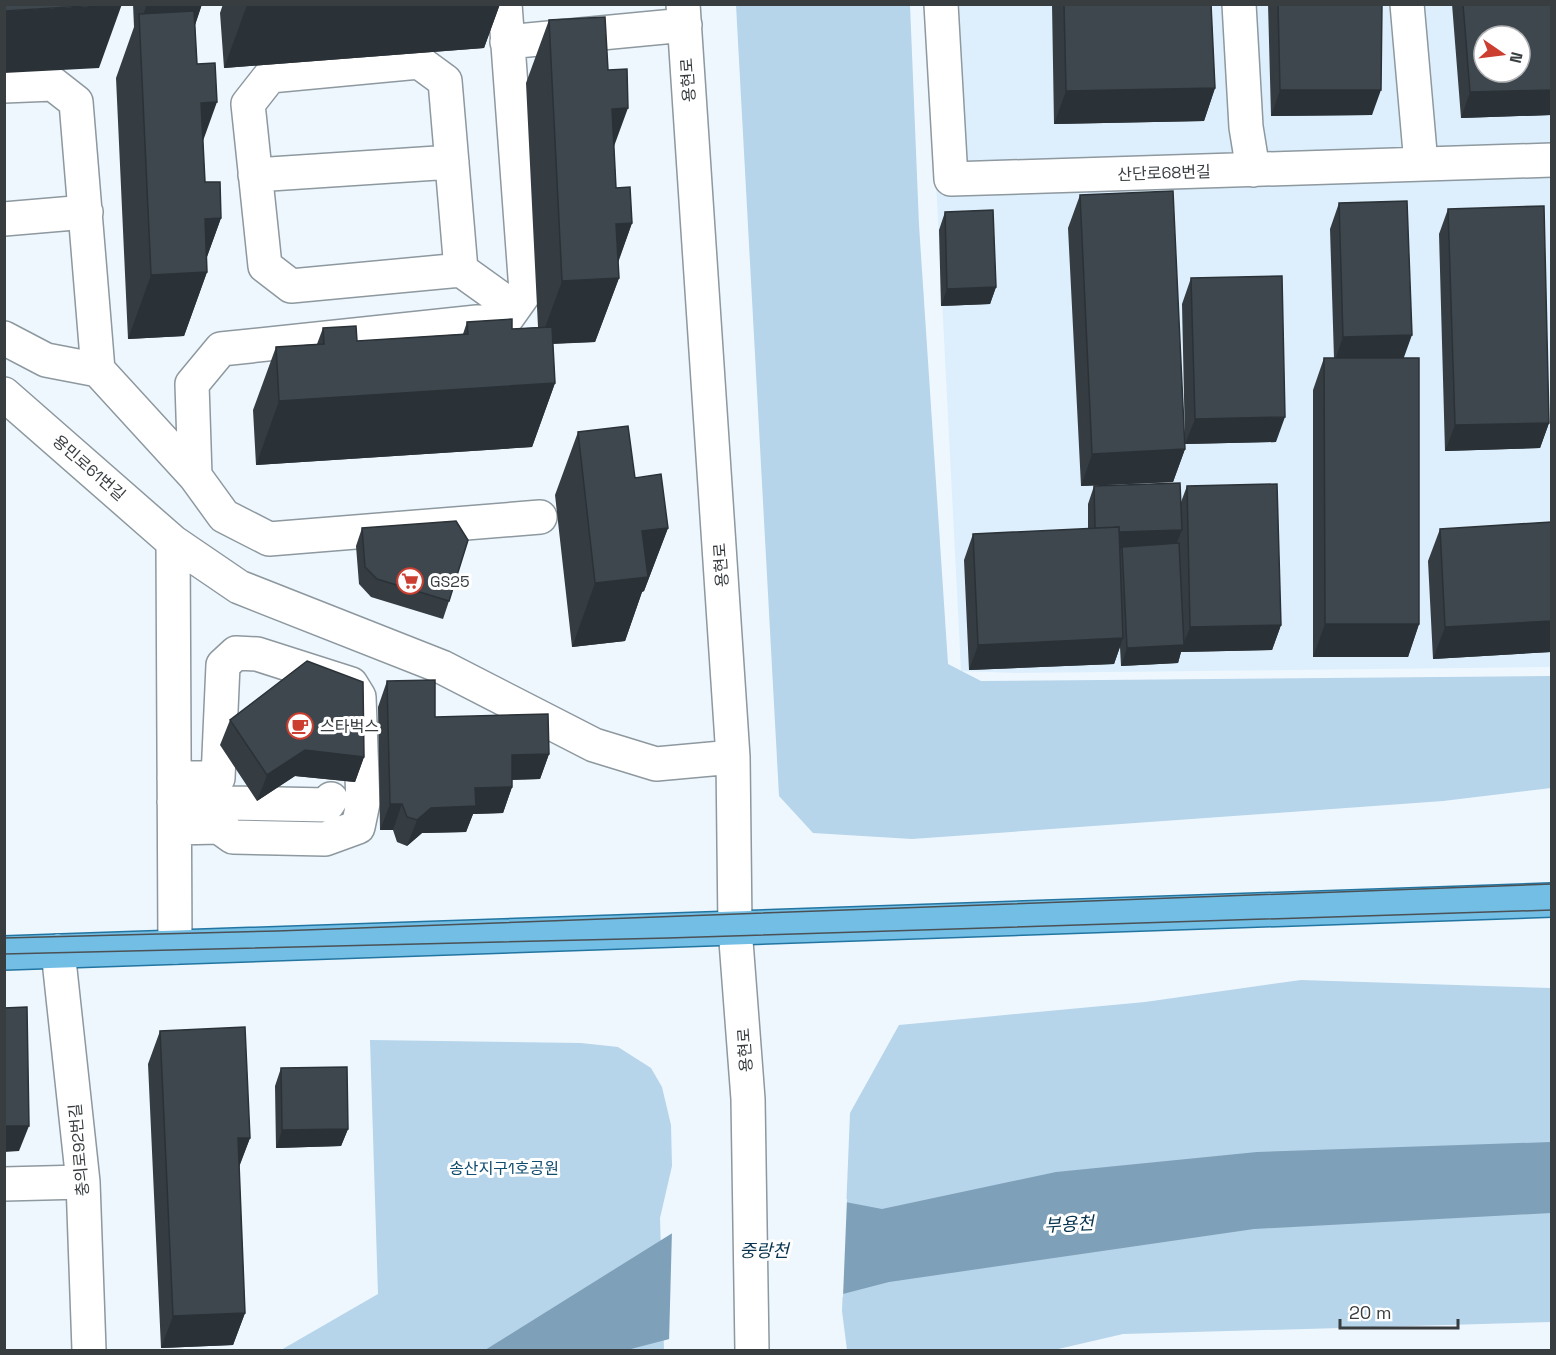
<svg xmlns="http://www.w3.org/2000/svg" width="1556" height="1355" viewBox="0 0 1556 1355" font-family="'Space Grotesk','Noto Sans KR',sans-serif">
  <rect width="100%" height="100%" fill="#eef7fe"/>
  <path fill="#ddeffc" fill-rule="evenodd" d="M927,5H1551V667L1016,673L961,671ZM1484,36H1520V72H1484Z"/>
  <path fill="#b6d4ea" d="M736,5H910L919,225L948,664L981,681L1551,676V788L1443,801L912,839L813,833L779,796Z
    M1301,980L1551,988V1322L1123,1334L1054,1350H847L842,1311L850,1113L899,1025L1145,1002Z
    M370,1040L581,1043L618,1047L651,1068L662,1087L671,1125L672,1166L660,1218L664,1350H281L378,1294Z"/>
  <path fill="#7ea0b8" d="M1551,1142V1213L1254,1229L889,1282L627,1350H485L751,1184L882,1209L1056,1172L1257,1152Z"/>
  <path fill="#eef7fe" d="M750,1181L847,1199L843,1297L669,1343L672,1230Z"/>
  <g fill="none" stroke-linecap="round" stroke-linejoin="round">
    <g stroke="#8d989f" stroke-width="36">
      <path id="minor" d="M505,4L526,291L504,322H477L221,349L192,384L195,476L224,516L269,539L540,517
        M683,4L733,757L735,928L748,1099L752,1350
        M941,4L951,179L1552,160
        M1239,4L1246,127L1253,170
        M1407,4L1421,164
        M507,42L685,25
        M4,86L53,84L76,102L98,370L195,476
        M255,175L452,162
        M4,219L86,212
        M461,270L445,81L419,62L270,76L248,104L265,266L291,286L461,270L514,308
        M4,338L46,360L98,370
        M4,394L173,542L239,587L442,667L594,745L656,764L733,757
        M173,542L175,947
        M174,778H218L223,665L236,653L257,654L351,684L359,697L363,803L358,827L325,839L233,837L219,827L175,828
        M174,802L327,805L331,799
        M58,951L83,1182L89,1350
        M4,1184L83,1182"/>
    </g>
    <g stroke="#2275a0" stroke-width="36">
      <path id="major" d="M4,953L1552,900"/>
    </g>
    <use href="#minor" stroke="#fff" stroke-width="33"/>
    <use href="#major" stroke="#73bee5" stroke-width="33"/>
    <path stroke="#4b5154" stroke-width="1.5" d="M4,938L277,931L1552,884
      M4,954L668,938L1552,910"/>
  </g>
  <path fill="#353d43" d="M133,4H202L195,25L197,64L203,141L205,182L221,218L207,257V272L184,336L128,339L116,78L134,27Z
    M223,4H500L484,48L224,68L220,13Z
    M1052,4H1211L1215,88L1204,121L1054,124Z
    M1268,4H1382L1372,115L1271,116Z
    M1452,4H1551V115L1461,118Z
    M549,20L608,70L614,148L616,188L632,223L618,263L619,278L595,342L553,344L555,383L532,447L256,465L253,410L276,347L317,344L323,328L357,341L463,334L467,322L512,329L538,327L526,83Z
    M1080,195L1185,449L1173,482L1081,486L1068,228Z
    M1339,203L1404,358L1419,624L1408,657H1313V390L1324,358H1334L1330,229Z
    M1448,209L1549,423L1540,448L1445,451L1439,234Z
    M945,212L996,287L990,304L941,306L939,230Z
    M1191,278L1276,442L1185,444L1182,304Z
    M578,432L635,478L668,528L644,591L642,592L625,641L572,647L555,495Z
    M1094,486L1181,502L1187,486L1281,625L1272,650L1181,652L1178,663L1121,666L1120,647L1114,664L969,670L964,560L973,534L1088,529V504Z
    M1551,522V652L1433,659L1428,561L1440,529Z
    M362,528L449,601L443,619L371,597L359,584L356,546Z
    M387,681L435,717L549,754L540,779L512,780V787L503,813L473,814L466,832L422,833L407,846L397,842L393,830H380L378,707Z
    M230,720L364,757L355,782L295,776L257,801L220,745Z
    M160,1031L250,1138L239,1166L245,1313L233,1345L161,1348L148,1064Z
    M281,1068L348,1129L341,1146L276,1148L275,1086Z"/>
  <path fill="#2b3237" d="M122,4L99,68L4,73L5,11Z
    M147,4H202L192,34L139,26Z
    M248,4H500L484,48L224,68L247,5Z
    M1215,88L1204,121L1054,124L1066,91Z
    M1280,90H1381L1372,115L1271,116Z
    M1551,90V115L1461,118L1470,92Z
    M217,102L194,166L201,103Z
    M628,108L605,171L612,109Z
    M221,218L201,273L207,272L184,336L128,339L151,275L205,219Z
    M632,223L612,278H619L595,342L539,344L562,281L616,224Z
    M996,287L990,304L941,306L947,289Z
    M1412,335L1403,360L1334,363L1343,337Z
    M555,383L532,447L256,465L279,401Z
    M1285,417L1276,442L1185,444L1195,419Z
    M1549,423L1540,448L1445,451L1455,425Z
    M1185,449L1173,482L1081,486L1092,454Z
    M668,528L644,591L642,592L625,641L572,647L595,583L642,531Z
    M1182,530L1175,547H1122L1121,549L1089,550L1095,533Z
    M1551,621V652L1433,659L1445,627Z
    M1325,624H1419L1408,657H1313Z
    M1281,625L1272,650L1181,652L1178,663L1121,666L1127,648L1183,645L1190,627Z
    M1123,638L1114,664L969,670L978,645Z
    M305,750L364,757L355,782L295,776L257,801L267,775Z
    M549,754L540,779L502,780L512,755Z
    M512,787L503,813L473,814L466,832L422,833L407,846L417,820L431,808L475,788Z
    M390,804H402L393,830H380Z
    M4,1126H29L19,1151L4,1152Z
    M348,1129L341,1146L276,1148L282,1130Z
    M238,1138H250L238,1170Z
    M245,1313L233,1345L161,1348L173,1316Z"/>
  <path fill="#3e474e" stroke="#2b3237" stroke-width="1.5" fill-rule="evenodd" d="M4,4H117L5,11Z
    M1064,4H1211L1215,88L1066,91Z
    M1278,4H1382L1381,90H1280Z
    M1463,4H1551V90L1470,92ZM1484,36H1520V72H1484Z
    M194,11L197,64L215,63L217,102L201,103L205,182H220L221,218L205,219L207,272L151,275L139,14Z
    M605,17L608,70L627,69L628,108L612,109L616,188L630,187L632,223L616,224L619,278L562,281L549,20Z
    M1173,191L1185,449L1092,454L1080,195Z
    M1407,201L1412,335L1343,337L1339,203Z
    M1544,206L1549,423L1455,425L1448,209Z
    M993,210L996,287L947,289L945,212Z
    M1282,276L1285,417L1195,419L1191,278Z
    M512,319V329L552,327L555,383L279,401L276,347L324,344L323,328L356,326L357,341L468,334L467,322Z
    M1324,358H1419V624H1325Z
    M628,426L635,478L661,474L668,528L642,531L648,577L595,583L578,432Z
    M1180,483L1182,530L1119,532V527L1095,528L1094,486Z
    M1277,484L1281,625L1190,627L1187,486Z
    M456,521L468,540L449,601L377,579L365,567L362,528Z
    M1551,522V621L1445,627L1440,529Z
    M1119,527L1123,638L978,645L973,534Z
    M1179,543L1184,645L1127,648L1122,547Z
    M307,661L363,682L364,757L305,750L267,775L230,720Z
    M435,680V717L548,714L549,754L512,755V787L475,788L476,806L431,808L417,820L407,817L402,804H390L387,681Z
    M27,1007L29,1126H4V1008Z
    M245,1027L250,1138H238L245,1313L173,1316L160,1031Z
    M347,1067L348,1129L282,1130L281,1068Z"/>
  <defs>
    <g id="supermarket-ring" transform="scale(1.35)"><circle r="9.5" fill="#fff" stroke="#cb3e30" stroke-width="1.5"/><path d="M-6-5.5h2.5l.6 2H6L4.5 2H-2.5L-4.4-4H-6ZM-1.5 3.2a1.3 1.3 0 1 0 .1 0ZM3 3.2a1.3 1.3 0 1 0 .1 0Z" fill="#cb3e30"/></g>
    <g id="cafe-ring" transform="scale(1.35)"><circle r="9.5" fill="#fff" stroke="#cb3e30" stroke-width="1.5"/><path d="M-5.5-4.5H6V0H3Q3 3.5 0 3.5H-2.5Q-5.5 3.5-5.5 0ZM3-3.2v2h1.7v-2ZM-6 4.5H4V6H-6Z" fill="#cb3e30"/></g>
  </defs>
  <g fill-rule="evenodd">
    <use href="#supermarket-ring" x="410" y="581"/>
    <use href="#cafe-ring" x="300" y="726"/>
  </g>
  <g text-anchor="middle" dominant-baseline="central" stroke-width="6" stroke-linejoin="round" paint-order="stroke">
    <g font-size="16" fill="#383d40" stroke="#fff">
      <text transform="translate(688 80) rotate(-94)">용현로</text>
      <text transform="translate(1164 173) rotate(-2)">산단로68번길</text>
      <text transform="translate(89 468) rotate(41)">용민로61번길</text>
      <text transform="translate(721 565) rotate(-94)">용현로</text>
      <text transform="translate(745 1050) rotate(-94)">용현로</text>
      <text transform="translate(79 1150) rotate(-95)">충의로92번길</text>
    </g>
    <g font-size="16" fill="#383d40" stroke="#fff" text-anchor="start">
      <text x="430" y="581">GS25</text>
      <text x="320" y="726">스타벅스</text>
    </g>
    <g font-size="16" fill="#0f4c6e" stroke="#fff">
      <text x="504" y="1168">송산지구1호공원</text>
    </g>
    <g font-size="18" font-style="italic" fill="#06344e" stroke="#fff">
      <text transform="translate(1069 1224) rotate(-3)">부용천</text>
      <text x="764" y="1250">중랑천</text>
    </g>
  </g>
  <rect width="1556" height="1355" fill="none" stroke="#383d40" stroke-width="12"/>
  <g transform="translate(1502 54) rotate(104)"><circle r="28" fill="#ffffff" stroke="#afb1b3" stroke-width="1.5"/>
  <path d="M0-4.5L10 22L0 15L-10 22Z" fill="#cb3e30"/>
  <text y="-9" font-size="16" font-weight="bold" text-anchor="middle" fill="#383d40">N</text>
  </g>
  <path d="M1340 1319v9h118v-9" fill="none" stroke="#383d40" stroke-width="3"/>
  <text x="1349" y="1319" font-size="18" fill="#383d40" stroke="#ffffff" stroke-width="4.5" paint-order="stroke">20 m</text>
</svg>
